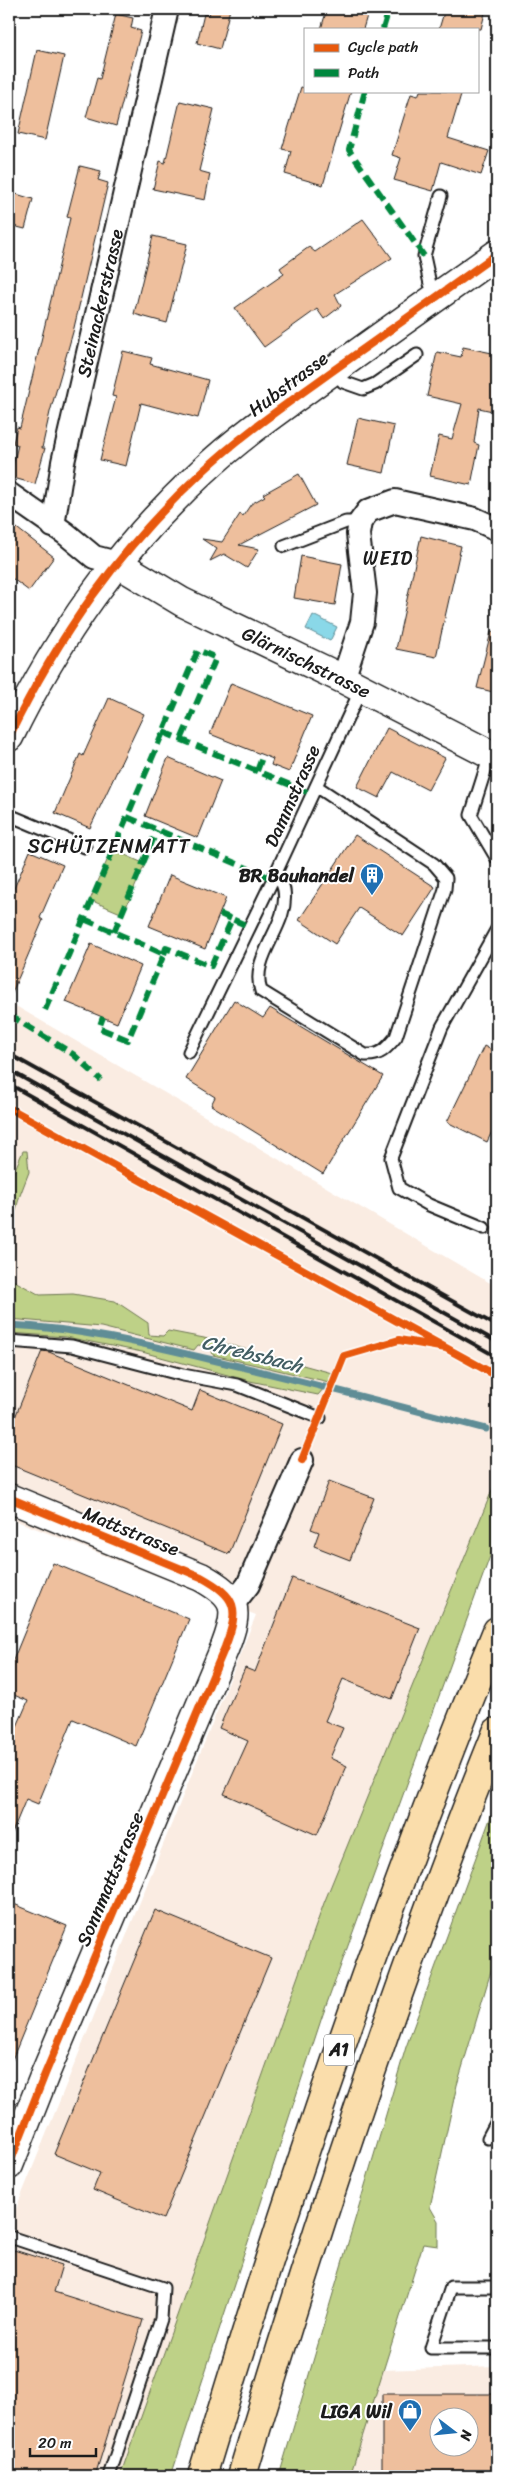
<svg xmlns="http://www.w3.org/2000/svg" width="506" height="2485" viewBox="0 0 506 2485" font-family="Sriracha,sans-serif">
  <rect width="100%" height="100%" fill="#fff"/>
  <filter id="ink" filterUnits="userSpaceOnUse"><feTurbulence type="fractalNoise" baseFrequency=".02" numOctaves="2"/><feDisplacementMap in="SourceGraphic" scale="10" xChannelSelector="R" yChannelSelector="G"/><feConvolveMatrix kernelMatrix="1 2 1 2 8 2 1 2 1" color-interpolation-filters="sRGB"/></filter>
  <g filter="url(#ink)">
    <path fill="#faece2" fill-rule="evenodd" d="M9,1002L497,1287V1490L148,2398L120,2476H9V2226L256,1615L9,1518Z
      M497,2366V2476H328L329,2466L382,2370ZM438,2418H468V2448H438Z"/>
    <path fill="#bed187" stroke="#6d7652" d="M112,849L145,864L123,914L90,900Z
      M23,1151H27L29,1172L19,1198L9,1238V1183Z
      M9,1278L40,1295L73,1294L115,1301L148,1323L149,1335L163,1336L168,1331L204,1338L332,1373L329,1382L213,1355L211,1347L198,1345L194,1350L101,1327L9,1319Z
      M9,1326C116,1333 220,1362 325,1387L318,1395L250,1381L142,1352L66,1337L9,1333Z
      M497,1478V1537L322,2017L171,2476H120L324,1903Z
      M497,1800V1951L457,2085L430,2207L438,2221V2246L423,2244L350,2476H279L406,2047Z"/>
    <path fill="#8ad8e8" stroke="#5e8d96" d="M313,615L337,627L330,641L306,629Z"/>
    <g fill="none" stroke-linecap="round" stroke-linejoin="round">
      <path stroke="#5e8d96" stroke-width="7" d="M9,1325C79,1328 149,1345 217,1361C307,1382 396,1405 486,1429"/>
    </g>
    <path fill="#eebf9d" stroke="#1c1c1c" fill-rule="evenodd" d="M211,9H230L220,49L197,43L204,14L209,15Z
      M327,9H369L363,29H321Z
      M445,9H486L481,29H439Z
      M116,14L133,18L131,28L141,31L116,126L86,117L97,78L100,79Z
      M37,50L64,56L45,140L18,134Z
      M301,87L305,88V91H351L323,185L285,174L291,151L282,149Z
      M420,91H462L448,138L489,151L481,175L441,162L433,191L394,180L401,158L392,155L411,94L418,96Z
      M180,101L214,109L199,171L210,174L205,200L153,189L160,161L165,163Z
      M80,166L101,171L98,180L108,183L73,332L50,412L42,448H45L35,484L10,477L18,445L13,443L17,427L20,428L55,283L70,218L67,217Z
      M9,192L33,199L25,229L9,225Z
      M363,219L392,258L335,294L341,306L324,319L317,309L264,347L235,308L284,274L280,268L309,247L315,252Z
      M153,236L187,244L167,323L134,314Z
      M463,347L497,354V412L479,408L474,443L479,445L471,485L430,476L439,436L452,439L462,404L427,396L437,352L461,357Z
      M123,351L152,358L150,364L208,380L198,418L141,403L126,466L100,460L116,397L112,396Z
      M358,418L394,426L384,473L347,465Z
      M299,474L316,505L239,545L259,549L247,568L224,554L210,561L217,549L202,539L222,542L240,514L243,516L251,504L265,496L263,494Z
      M9,522L54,557L29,591L9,576Z
      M421,536L461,546L436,657L396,649Z
      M301,556L342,564L335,605L294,598Z
      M491,632L497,633V693L477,688Z
      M231,683L312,716L289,772L271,765L273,759L210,734Z
      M109,698L144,714L90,828L55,813L80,754L83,756Z
      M387,728L445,758L428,790L393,772L379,798L357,787Z
      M168,758L221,781L198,838L145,816Z
      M355,835L435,887L403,936L359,908L335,944L299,920Z
      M30,851L63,865L40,918L43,920L9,1000V900Z
      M170,875L226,898L205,949L149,926Z
      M91,944L141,966L117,1023L66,1002Z
      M234,1000L263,1018L270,1008L383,1076L323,1174L211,1105L215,1097L186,1079Z
      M484,1046L497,1053V1121L487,1142L447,1122Z
      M42,1351L49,1352L192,1411L200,1390L282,1424L229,1554L9,1464V1432Z
      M329,1481L374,1498L350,1560L314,1546L319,1532L311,1529Z
      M53,1563L189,1619L136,1746L73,1719L38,1804L26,1799L9,1840V1745L28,1701L9,1693V1670Z
      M292,1578L420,1628L392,1699L343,1679L325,1721L343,1728L330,1758L347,1766L317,1835L224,1794L248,1741L219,1728L245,1668L255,1672Z
      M9,1902L67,1926L9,2067Z
      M155,1910L271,1958L163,2219L93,2190L100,2173L54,2154Z
      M14,2250L62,2265L54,2292L143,2320L95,2476H9V2267Z
      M382,2394H497V2476H382ZM438,2418H468V2448H438Z"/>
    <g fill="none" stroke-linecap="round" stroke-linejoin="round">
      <g stroke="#1c1c1c" stroke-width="15">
        <path id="lane" d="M437,296L430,284L424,256L441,196
          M334,370L343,382L363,389L375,384L417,355
          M284,546L346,522H360
          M490,755L471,815L497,859
          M9,815L85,847
          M277,872C279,878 283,884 284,890C290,926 249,956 261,991L365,1055C380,1056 386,1049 396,1037L445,889L446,878L434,864L316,786
          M189,1052L273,879L361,689
          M484,1228L429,1205L399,1188L391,1158L442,1027L497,929
          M9,1341L72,1346L183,1375L237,1385L320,1418
          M488,2138L497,2121
          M9,2241L10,2237L163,2288L161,2319L109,2476
          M497,2287H451L431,2348H497"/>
      </g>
      <g stroke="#1c1c1c" stroke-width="26">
        <g id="street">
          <path d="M9,494L65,533L94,557L117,563"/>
          <path id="s1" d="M53,526L63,462L167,9"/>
          <path d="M343,679L362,622L365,593L358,534L360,522L368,511L395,501L475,519L497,529"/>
          <path d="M233,1604L248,1585L302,1460"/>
        </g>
      </g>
      <g stroke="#1c1c1c" stroke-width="31">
        <g id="secondary">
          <path id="s2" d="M117,563L182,602L343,679L497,758"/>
          <path d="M9,737C58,636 119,549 202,472C241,435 287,404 331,372C386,333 442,293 497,254"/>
          <path d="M9,1498L201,1577C237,1597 240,1608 225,1647L45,2074L9,2165"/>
        </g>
      </g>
      <g stroke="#1c1c1c" stroke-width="31">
        <path id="highway" d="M202,2476C288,2190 384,1908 497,1631
          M242,2476C317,2225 399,1975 497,1732"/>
      </g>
      <use href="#lane" stroke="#fff" stroke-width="11"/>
      <use href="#street" stroke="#fff" stroke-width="22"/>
      <use href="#secondary" stroke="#fff" stroke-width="28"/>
      <use href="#highway" stroke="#faddab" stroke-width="28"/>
      <path stroke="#1c1c1c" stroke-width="4" d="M9,1054L497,1326
        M9,1070L497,1342
        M9,1084L497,1357"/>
      <path stroke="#00873e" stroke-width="6" stroke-dasharray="12 6" stroke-linecap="butt" d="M383,29L389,9
        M365,91L349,150L424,256
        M163,732L312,794
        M257,771L263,755
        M127,817L273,879
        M220,914L232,919
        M84,919L164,954L128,1040L99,1028L103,1017
        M114,932L157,830
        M164,954L166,948L211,966L232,919L250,927
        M45,1010L198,650L216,658L181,740
        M9,1015L73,1054L101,1080"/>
      <g stroke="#fff" stroke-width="11">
        <path id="cycleway" d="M9,737C58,636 119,549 202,472C241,435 287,404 331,372C386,333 442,293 497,254
          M9,1108L446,1348
          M302,1460L344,1356L399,1340L446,1348L497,1376
          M9,1498L201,1577C237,1597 240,1608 225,1647L45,2074L9,2165"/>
      </g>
      <use href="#cycleway" stroke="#e8590c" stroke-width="8"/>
    </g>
  </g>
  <defs>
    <g id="building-pin" transform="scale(1.25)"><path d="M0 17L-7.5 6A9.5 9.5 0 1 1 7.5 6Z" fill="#1f6fb2" stroke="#fff"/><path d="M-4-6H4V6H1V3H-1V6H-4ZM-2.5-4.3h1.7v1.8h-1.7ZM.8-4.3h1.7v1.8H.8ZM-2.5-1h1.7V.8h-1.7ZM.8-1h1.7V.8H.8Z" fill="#fff"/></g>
    <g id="shop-pin" transform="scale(1.25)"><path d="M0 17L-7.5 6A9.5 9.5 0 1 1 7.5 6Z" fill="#1f6fb2" stroke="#fff"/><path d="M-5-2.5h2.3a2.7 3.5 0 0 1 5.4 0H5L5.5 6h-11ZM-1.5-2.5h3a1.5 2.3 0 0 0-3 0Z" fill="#fff"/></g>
  </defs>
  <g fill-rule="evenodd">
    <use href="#building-pin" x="372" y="875"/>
    <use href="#shop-pin" x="410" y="2411"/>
  </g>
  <g text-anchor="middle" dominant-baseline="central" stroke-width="4" stroke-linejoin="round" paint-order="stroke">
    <rect fill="#fff" stroke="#606060" stroke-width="1" x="324" y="2034.5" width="30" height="31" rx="4"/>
    <g font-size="18" font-weight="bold" fill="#1c1c1c">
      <text x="339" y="2050">A1</text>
    </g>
    <g font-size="19" fill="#1c1c1c" stroke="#fff">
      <text stroke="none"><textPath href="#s1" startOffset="228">Steinackerstrasse</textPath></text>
      <text transform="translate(288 384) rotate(-37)">Hubstrasse</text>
      <text stroke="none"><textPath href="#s2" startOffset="214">Glärnischstrasse</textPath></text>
      <text transform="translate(292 796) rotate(-66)">Dammstrasse</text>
      <text transform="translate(131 1531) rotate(22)">Mattstrasse</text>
      <text transform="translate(110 1879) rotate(-67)">Sonnmattstrasse</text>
    </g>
    <g font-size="19" font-weight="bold" fill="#1c1c1c" stroke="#fff" text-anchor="end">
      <text x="354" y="875">BR Bauhandel</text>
      <text x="392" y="2411">LIGA Wil</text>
    </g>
    <g font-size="20" letter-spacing="1" fill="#1c1c1c" stroke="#fff">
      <text x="388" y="558">WEID</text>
      <text x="109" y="846">SCHÜTZENMATT</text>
    </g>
    <g font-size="20" font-style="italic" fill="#425e63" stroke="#fff">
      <text transform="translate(252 1354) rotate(14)">Chrebsbach</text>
    </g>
  </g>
  <rect width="506" height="2485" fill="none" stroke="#fff" stroke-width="30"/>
  <rect x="15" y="15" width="476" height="2455" fill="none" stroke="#1c1c1c" stroke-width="2" filter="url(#ink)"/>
  <rect x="304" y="28" width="175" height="65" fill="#ffffff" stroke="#a4a4a4"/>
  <rect x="314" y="44" width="25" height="8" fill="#e8590c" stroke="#a4a4a4"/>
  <text x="348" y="52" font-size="15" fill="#1c1c1c">Cycle path</text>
  <rect x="314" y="69" width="25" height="8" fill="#00873e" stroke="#a4a4a4"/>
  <text x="348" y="78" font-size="15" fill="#1c1c1c">Path</text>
  <g transform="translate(454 2432) rotate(106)"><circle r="24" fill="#ffffff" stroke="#a4a4a4"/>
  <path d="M0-4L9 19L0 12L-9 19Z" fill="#1f6fb2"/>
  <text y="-8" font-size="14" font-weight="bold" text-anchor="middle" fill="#1c1c1c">N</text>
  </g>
  <path d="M30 2448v8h66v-8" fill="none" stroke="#1c1c1c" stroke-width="2.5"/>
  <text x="38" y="2448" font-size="15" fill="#1c1c1c" stroke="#ffffff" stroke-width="4" paint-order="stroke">20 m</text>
</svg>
